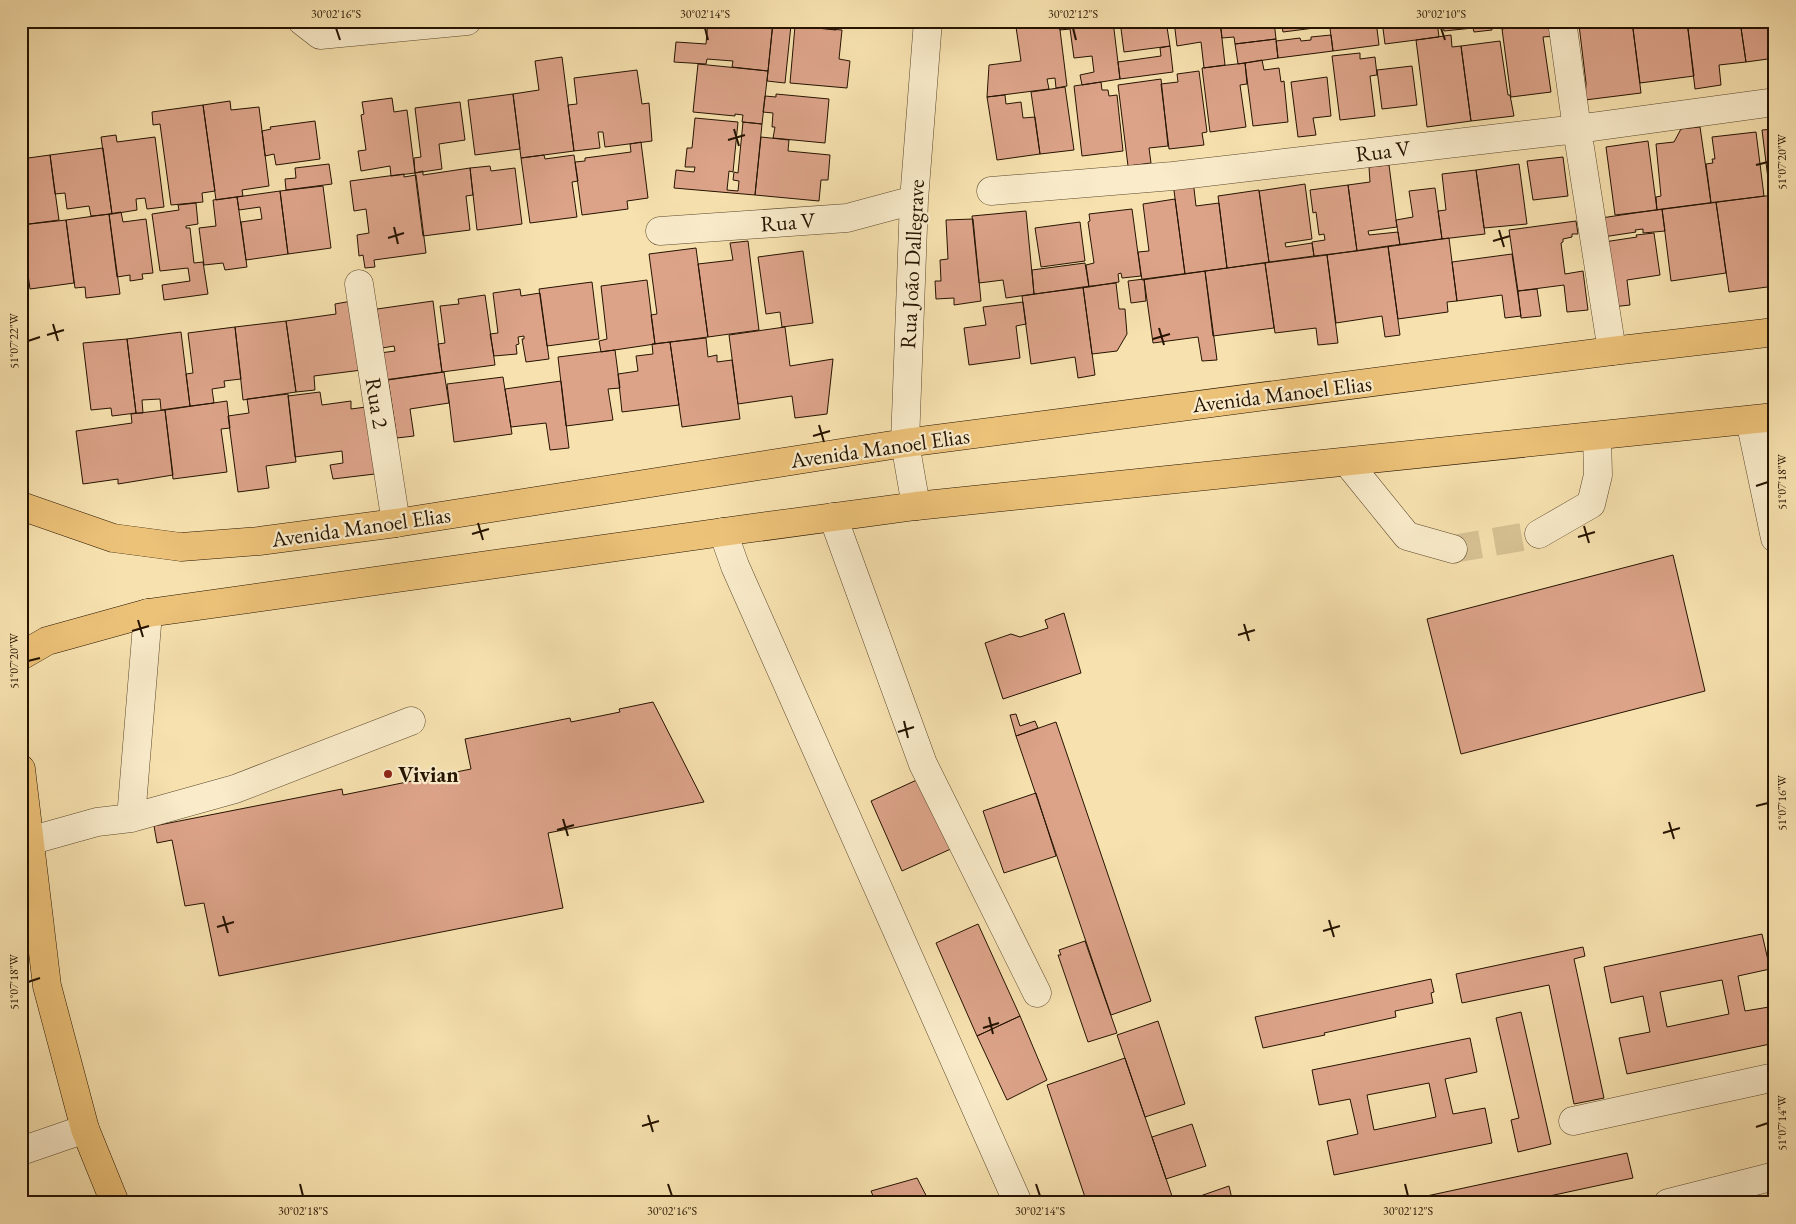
<svg xmlns="http://www.w3.org/2000/svg" width="1796" height="1224" viewBox="0 0 1796 1224" font-family="'EB Garamond',serif">
  <rect width="100%" height="100%" fill="#f7e2af"/>
  <filter id="stains"><feTurbulence type="fractalNoise" baseFrequency=".004" numOctaves="4"/><feColorMatrix values="0 0 0 0 .2 0 0 0 0 .09 0 0 0 0 .02 0 0 0 .5 -.17"/></filter>
  <radialGradient id="worn" r=".72"><stop offset=".6" stop-color="#630" stop-opacity="0"/><stop offset="1" stop-color="#630" stop-opacity=".3"/></radialGradient>
  <path fill="#dca389" stroke="#251300" fill-rule="evenodd" d="M708,21H773L768,71L732,67L733,61L707,59L706,64L674,62L676,42L706,44Z
    M797,21H837L836,30L797,26Z
    M1058,21H1113L1120,79L1082,85L1080,75L1094,72L1092,56L1074,58L1070,29L1060,30Z
    M1120,21H1166L1170,46L1124,52Z
    M1174,21H1220L1225,65L1204,68L1201,42L1177,46Z
    M1220,21H1274L1276,39L1235,44L1234,37L1222,38Z
    M1281,21H1329L1330,26L1283,32Z
    M1329,21H1376L1379,45L1333,51Z
    M1382,21H1437L1439,37L1385,44Z
    M1442,21H1491L1492,30L1474,32L1473,28L1444,31Z
    M1554,21L1556,36L1543,37L1551,92L1511,97L1502,29Z
    M1632,21L1641,93L1585,100L1586,83L1579,25L1607,21Z
    M1632,21H1687L1694,76L1640,83Z
    M1687,21H1740L1746,62L1719,65L1721,85L1695,89Z
    M1740,21H1775V58L1746,62Z
    M1059,22L1067,86L1056,88L1055,78L1047,79L1049,89L987,97L989,65L1021,61L1016,27Z
    M773,23L791,25L785,83L767,81Z
    M795,26L842,30L839,59L850,61L847,88L790,83Z
    M1331,35L1333,51L1278,58L1276,41L1300,38L1301,41L1311,40V37Z
    M1451,35L1452,47L1461,46L1471,121L1427,127L1416,40Z
    M1276,39L1278,58L1238,64L1235,44Z
    M1500,41L1508,95H1510L1514,116L1471,121L1461,46Z
    M1170,46L1173,72L1120,79L1118,62L1161,56L1160,48Z
    M1360,53V59L1375,57L1377,75L1370,76L1375,116L1340,120L1332,56Z
    M562,57L574,151L521,158L513,94L539,90L535,61Z
    M1262,60L1264,70L1279,68L1281,82L1284,81L1288,122L1253,126L1245,63Z
    M1245,63L1247,84L1240,85L1246,127L1210,132L1202,68Z
    M698,64L768,71L762,124L742,122L743,115L735,114V116L693,112Z
    M1412,66L1417,105L1382,109L1377,70Z
    M637,70L642,104L649,103L652,141L605,147L603,132H598L600,148L574,151L568,105L577,104L574,78Z
    M1199,71L1207,132L1202,133L1204,145L1169,149L1161,84L1178,82L1177,74Z
    M1327,77L1331,116L1313,118L1316,135L1298,137L1291,82Z
    M1161,79L1168,146L1149,148L1151,163L1128,166L1118,85Z
    M1101,82L1102,90H1108L1109,96L1117,95L1123,151L1082,156L1074,86Z
    M1065,87L1074,150L1040,154L1031,92Z
    M513,94L520,149L475,155L468,100Z
    M776,94L829,99L825,143L773,138L775,127H772L773,113L763,112L765,96L776,97Z
    M1005,95L1006,104L1021,102L1023,118L1035,117L1040,154L997,160L987,97Z
    M392,98L394,112L407,110L415,173L391,176L390,166L361,171L358,151L366,150L361,115L364,114L362,102Z
    M230,101L231,110L259,107L269,186L242,190L243,196L216,200L203,105Z
    M460,102L465,140L439,144L442,169L415,173L414,158L421,157L415,108Z
    M203,105L215,191L202,193L203,202L171,205L160,124L153,125L152,112Z
    M695,118L738,122L733,172L729,171L727,190L738,191L739,181L733,180L734,172L738,173L743,122L762,124L755,195L674,188L676,170L694,172L695,167H685L687,148H692Z
    M315,121L320,159L276,165L274,154L265,156L262,131L271,129L270,127Z
    M1700,127L1711,203L1657,210L1656,197L1661,196L1656,144L1674,142L1681,129Z
    M1775,129V195H1770L1762,130Z
    M1756,132L1764,196L1711,203L1706,164L1713,163L1712,159H1715L1712,137Z
    M116,135L117,142L155,137L164,207L147,209L145,198L136,199L137,210L112,214L101,137Z
    M761,137L789,140L788,151L830,155L828,180H821L819,201L755,195Z
    M1648,141L1657,210L1615,215L1606,147Z
    M641,142L648,198L627,201L628,209L582,215L575,162L585,161V158L631,152L630,144Z
    M103,148L112,214L91,216L89,206L67,209L65,193L55,194L50,155Z
    M50,155L59,220L21,225V159Z
    M544,155L545,159L574,155L578,181L572,182L577,217L530,223L521,158Z
    M1563,157L1568,196L1533,200L1527,161Z
    M329,164L332,184L286,190L285,179L296,178L295,168Z
    M1519,164L1527,224L1484,228L1476,170Z
    M1389,165L1397,227L1368,231L1369,235L1398,232L1400,245L1357,251L1348,185L1370,182L1369,167Z
    M490,166L491,171L515,168L522,224L477,230L470,168Z
    M470,168L473,195L466,196L470,230L423,236L415,173L423,171V175Z
    M1476,170L1485,234L1442,239L1438,211L1446,210L1442,174Z
    M404,174V177L416,175L426,253L374,260L375,267L365,268L363,255L359,256L357,235L369,233L366,209L354,211L350,181Z
    M1193,180L1196,206L1219,203L1227,268L1185,274L1173,183Z
    M1305,184L1312,239L1285,243L1286,247L1312,243L1314,256L1269,262L1259,191Z
    M1348,185L1357,251L1314,256L1312,242L1325,240L1324,234L1319,235L1316,212L1313,213L1310,190Z
    M323,186L331,248L288,254L280,191Z
    M1435,188L1442,239L1400,245L1396,220L1413,217L1409,191Z
    M1259,190L1269,262L1227,268L1218,196Z
    M280,191L288,254L246,260L241,222L262,219L260,207L239,210L237,197Z
    M1774,195L1775,286L1729,292L1716,202Z
    M237,197L247,267L225,270L223,263L204,265L199,228L216,226L213,200Z
    M1175,199L1185,274L1142,280L1138,252L1149,251L1143,204Z
    M1716,202L1726,273L1671,281L1662,209Z
    M196,203L198,224L186,226V228H190L194,263L203,262L208,294L164,300L162,285L190,281L188,268L160,271L152,214L179,210L178,205Z
    M1132,209L1141,276L1122,278L1121,273L1118,274L1119,282L1089,287L1086,265L1094,263L1088,222L1090,221L1089,214Z
    M1662,209L1665,231L1643,233V229L1635,230L1636,232L1603,237L1601,218Z
    M1026,211L1034,294L1006,298L1003,280L979,283L972,216Z
    M121,212L123,222L146,219L153,273L142,274L143,279L130,281V275L117,277L109,214Z
    M109,214L120,294L86,298L85,287L75,288L66,220Z
    M973,219L981,301L954,305V298L936,299L935,281H941L940,260L948,259L946,220Z
    M66,220L74,283L30,289L21,225Z
    M1576,221L1578,234H1572V237L1563,239V242L1561,243L1565,274L1583,271L1588,310L1567,312L1564,285L1518,291L1509,230Z
    M1080,222L1085,261L1041,267L1035,228Z
    M1654,233L1660,275L1627,280L1630,305L1612,307L1604,242L1637,237L1636,235Z
    M1449,238L1457,301L1447,302L1448,312L1398,319L1388,246Z
    M748,241L759,330L708,337L698,264L733,260L730,243Z
    M1388,246L1400,335L1385,337L1382,316L1336,323L1327,255Z
    M696,248L708,337L655,344L651,315L657,314L649,254Z
    M803,251L813,323L782,327L780,312L766,314L758,257Z
    M1512,254L1521,316L1505,318L1502,295L1457,301L1452,262Z
    M1327,255L1338,343L1318,345L1316,328L1275,333L1265,263Z
    M1085,263L1089,287L1034,294L1032,270Z
    M1265,263L1274,328L1213,336L1205,271Z
    M1205,271L1217,360L1202,361L1198,337L1153,343L1144,279Z
    M1144,279L1146,301L1131,303L1128,281Z
    M647,280L655,344L601,352L599,341L607,339L601,286Z
    M592,282L599,339L547,346L539,289Z
    M1116,283L1119,309H1125L1127,334L1117,351L1092,354L1083,287Z
    M1083,287L1095,375L1078,378L1075,357L1031,364L1022,296Z
    M520,289L521,296L540,293L549,359L526,362L522,339H524V336L518,337L519,344L516,345L517,354L494,356L490,334L498,333L493,293Z
    M1537,289L1541,316L1521,318L1518,291Z
    M485,295L495,365L442,372L438,344L445,343L440,306L459,304L458,299Z
    M352,301L362,370L314,376L315,390L296,392L286,321L336,314L335,304Z
    M433,301L442,372L384,380L380,353L395,351L394,346L382,348L377,309Z
    M1023,302L1026,324L1016,326L1020,358L969,365L964,328L986,325L983,307Z
    M286,321L296,392L243,400L235,327Z
    M235,327L241,379L224,381L225,387L212,389L214,403L190,406L186,374L193,373L188,333Z
    M785,327L790,366L833,359L827,414L795,418L792,396L738,404L729,335Z
    M181,332L190,406L161,410L160,399L142,400L143,413H136L127,339Z
    M706,338L708,357L717,355V362L732,360L740,419L682,427L670,342Z
    M127,339L136,413L112,416L111,408L91,410L83,343Z
    M670,342L679,405L622,412L618,374L638,371L636,356L653,354L652,344Z
    M615,350L620,388L608,389L613,420L566,426L558,357Z
    M444,372L449,403L410,409L414,436L397,438L388,380Z
    M503,377L512,434L454,442L447,384Z
    M561,381L569,448L550,450L546,423L511,427L505,389Z
    M320,392L322,405L351,401V409L366,407L375,474L333,479L330,465L343,463L342,451L295,457L288,396Z
    M288,394L296,462L266,466L269,488L238,492L228,416L249,413L247,399Z
    M227,401L230,428L221,429L227,472L173,479L165,410Z
    M165,410L173,475L118,484V479L83,484L76,431L132,423L131,414Z
    M1673,555L1705,691L1461,754L1427,619Z
    M1064,613L1081,673L1003,699L985,643L1011,634L1020,637L1048,628L1045,620Z
    M653,702L704,802L548,833L563,908L219,976L204,903L185,906L172,840L157,843L154,826L342,789L343,795L471,769L465,739L570,718L571,722L620,712L619,709Z
    M1016,714L1020,726L1035,721L1038,728L1016,736L1010,715Z
    M1056,722L1151,1001L1111,1015L1016,736Z
    M921,778L953,848L902,871L871,801Z
    M1036,793L1056,856L1004,873L983,811Z
    M978,924L1020,1016L977,1036L936,943Z
    M1762,934L1770,969L1738,976L1745,1011L1775,1006V1043L1627,1074L1619,1038L1650,1032L1643,996L1611,1003L1604,967ZM1722,980L1729,1014L1667,1027L1660,992Z
    M1085,941L1117,1033L1088,1042L1058,955H1061L1059,950Z
    M1583,947L1585,956L1574,959L1604,1098L1574,1104L1549,985L1462,1003L1456,974Z
    M1431,979L1434,992L1431,993L1433,1003L1395,1011L1396,1017L1324,1033L1325,1035L1263,1048L1255,1017Z
    M1521,1012L1551,1144L1518,1152L1511,1120L1519,1118L1496,1018Z
    M1020,1016L1047,1080L1007,1100L977,1036Z
    M1158,1021L1185,1104L1145,1117L1117,1035Z
    M1470,1038L1477,1072L1445,1079L1453,1114L1485,1108L1492,1143L1334,1175L1327,1141L1358,1134L1350,1099L1319,1105L1312,1070ZM1429,1083L1436,1117L1374,1130L1367,1095Z
    M1125,1058L1173,1199L1161,1203H1114L1112,1197L1096,1203H1087L1047,1085Z
    M1192,1124L1206,1166L1166,1179L1152,1137Z
    M1627,1153L1633,1178L1517,1203H1394Z
    M917,1178L930,1203H876L871,1191Z
    M1229,1186L1233,1203H1180Z"/>
  <g fill="none" stroke-linecap="round" stroke-linejoin="round">
    <path stroke="#d8c395" stroke-width="28" stroke-dasharray="28 14" stroke-linecap="butt" d="M1453,549L1539,534"/>
    <g stroke="#5a472c" stroke-width="29">
      <path id="minor" d="M302,21L320,35L467,21
        M1562,21L1577,129L1612,351
        M991,191L1173,176L1577,129L1775,102
        M660,231L847,218L914,200
        M359,284L396,523
        M1750,420L1775,538
        M1347,462L1407,536L1453,549
        M916,506L905,443L914,200L928,21
        M833,517L923,764L1037,993
        M723,532L735,566L1018,1203
        M1539,534L1591,504L1598,475L1597,436
        M148,613L131,818L235,789L411,721
        M29,841L97,822L131,818
        M1573,1121L1775,1077
        M21,1151L85,1129
        M1668,1203L1775,1176"/>
    </g>
    <g stroke="#251300" stroke-width="29">
      <path id="major" d="M21,506L113,538L181,547L259,541L396,523L905,443L1612,351L1775,332
        M21,656L47,641L148,613L723,532L916,506L1775,417
        M21,769L47,986L85,1129L115,1203"/>
    </g>
    <use href="#minor" stroke="#faeccb" stroke-width="28"/>
    <use href="#major" stroke="#ecc178" stroke-width="28"/>
  </g>
  <path fill="none" stroke="#251300" stroke-width="2" d="M336,28L340,40M705,28L708,40M1073,28L1076,40M1441,28L1445,40M734,129L739,146M728,140L745,135M1756,165L1768,162M394,227L398,244M1499,230L1504,247M388,238L404,233M1493,241L1510,236M53,324L58,341M1159,328L1164,345M47,335L64,330M1153,339L1170,334M28,341L40,337M819,425L824,442M813,436L830,431M1756,486L1768,482M478,523L483,540M1584,526L1589,543M472,534L489,529M1578,537L1595,532M138,620L143,637M1244,624L1249,641M132,631L149,626M1238,635L1255,630M28,661L40,658M904,721L908,738M898,732L914,727M1756,806L1768,803M563,819L568,836M1669,822L1674,839M557,830L574,825M1663,833L1680,828M223,916L228,933M1329,920L1334,937M217,927L234,922M1323,931L1340,926M28,982L40,978M989,1017L993,1034M983,1028L999,1023M648,1115L653,1132M642,1126L659,1121M1756,1127L1768,1123M300,1184L303,1196M668,1184L672,1196M1036,1184L1040,1196M1405,1184L1408,1196"/>
  <circle fill="#8f2418" stroke="#faeccb" stroke-width="2" cx="388" cy="774" r="5"/>
  <g text-anchor="middle" dominant-baseline="central" stroke-width="4.5" stroke-linejoin="round" paint-order="stroke">
    <g font-size="22" fill="#251300" stroke="#faeccb">
      <text transform="translate(1383 151) rotate(-7)">Rua V</text>
      <text transform="translate(788 222) rotate(-4)">Rua V</text>
      <text transform="translate(912 264) rotate(-87)">Rua João Dallegrave</text>
      <text transform="translate(1282 394) rotate(-7)">Avenida Manoel Elias</text>
      <text transform="translate(377 403) rotate(81)">Rua 2</text>
      <text transform="translate(880 448) rotate(-8)">Avenida Manoel Elias</text>
      <text transform="translate(361 527) rotate(-8)">Avenida Manoel Elias</text>
    </g>
    <g font-size="22" font-weight="bold" fill="#251300" stroke="#faeccb" text-anchor="start">
      <text x="398" y="774">Vivian</text>
    </g>
  </g>
  <rect width="1796" height="1224" fill="none" stroke="#f7e2af" stroke-width="55"/>
  <rect x="28" y="28" width="1740" height="1168" fill="none" stroke="#251300" stroke-width="2"/>
  <g font-size="12" text-anchor="middle" fill="#251300">
    <text x="336" y="18">30°02'16"S</text>
    <text x="705" y="18">30°02'14"S</text>
    <text x="1073" y="18">30°02'12"S</text>
    <text x="1441" y="18">30°02'10"S</text>
    <text transform="translate(1782 162) rotate(-90)" y="4">51°07'20"W</text>
    <text transform="translate(14 341) rotate(-90)" y="4">51°07'22"W</text>
    <text transform="translate(1782 482) rotate(-90)" y="4">51°07'18"W</text>
    <text transform="translate(14 661) rotate(-90)" y="4">51°07'20"W</text>
    <text transform="translate(1782 803) rotate(-90)" y="4">51°07'16"W</text>
    <text transform="translate(14 982) rotate(-90)" y="4">51°07'18"W</text>
    <text transform="translate(1782 1123) rotate(-90)" y="4">51°07'14"W</text>
    <text x="303" y="1215">30°02'18"S</text>
    <text x="672" y="1215">30°02'16"S</text>
    <text x="1040" y="1215">30°02'14"S</text>
    <text x="1408" y="1215">30°02'12"S</text>
  </g>
  <rect width="100%" height="100%" filter="url(#stains)"/>
  <rect width="100%" height="100%" fill="url(#worn)"/>
</svg>
